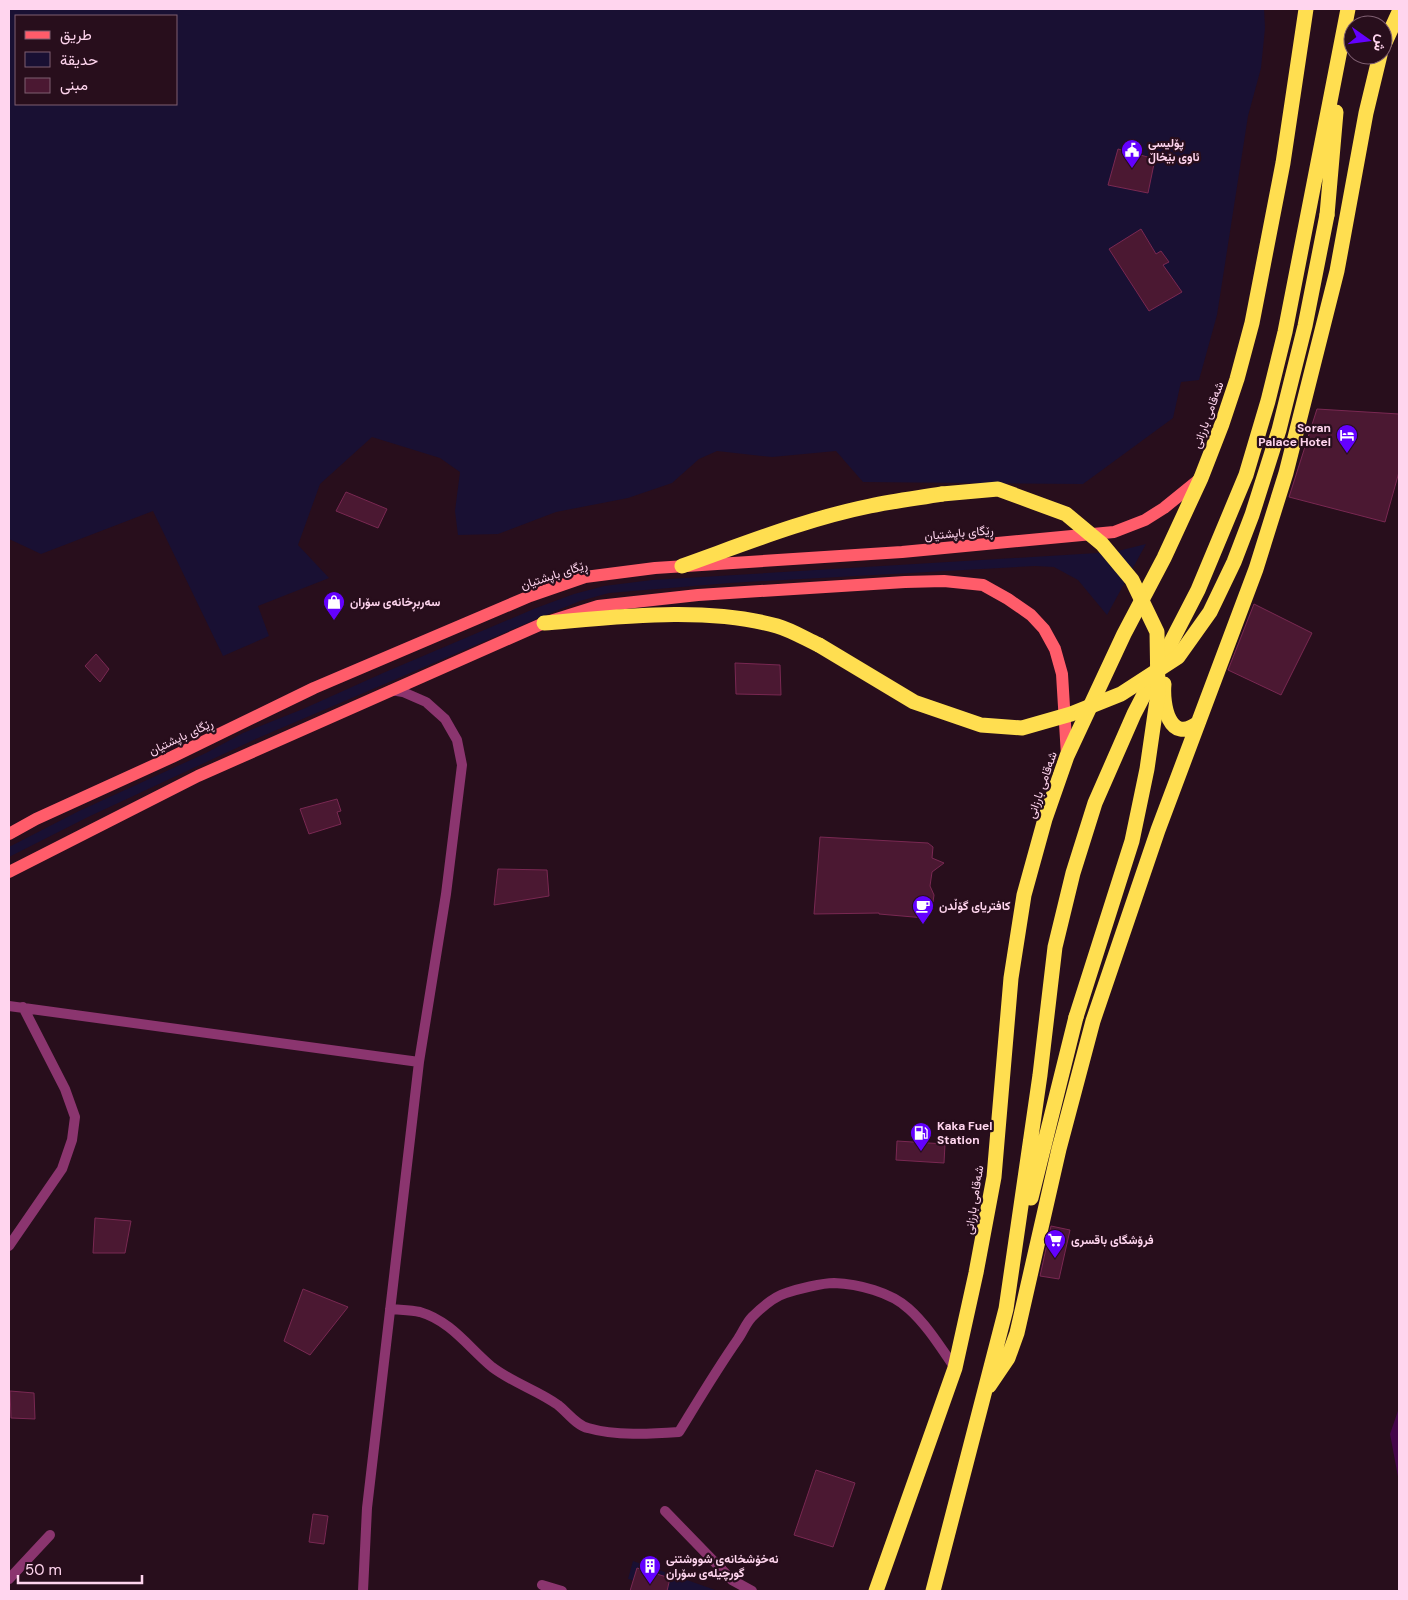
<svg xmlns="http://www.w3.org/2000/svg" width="1408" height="1600" viewBox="0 0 1408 1600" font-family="'DM Sans',Vazirmatn,sans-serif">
  <rect width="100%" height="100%" fill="#280e1c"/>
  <path fill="#191033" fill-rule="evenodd" d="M9,9H1264L1265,28L1261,68L1248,116L1217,315L1199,380L1181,382L1173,418L1083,484L863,482L836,451L772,457L717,451L699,459L672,483L628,498L556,512L498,534L458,535L455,511L460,472L440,458L372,437L320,484L298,545L329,578L258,606L269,636L223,656L153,511L41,554L9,539ZM16,16H176V104H16Z
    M1146,544L1107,615L1078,580L1054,567L1035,566L730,583L609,593L580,601L539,618L258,738L88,817L9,857V847L79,811L206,753L243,733L303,709L383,673L536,608L574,594L604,586L652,580L1114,552Z
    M633,1561L718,1591H652L647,1584L628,1579Z"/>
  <path fill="#440649" d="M1399,1408V1482L1390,1434Z"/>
  <path fill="#4b1832" stroke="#792852" d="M1118,149L1155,159L1148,193L1108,185Z
    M1141,229L1156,254L1161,251L1169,262L1163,265L1182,292L1149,311L1109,249Z
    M1317,409L1399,414V472L1385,522L1289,497Z
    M346,492L387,509L378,528L336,511Z
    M1254,604L1312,633L1281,695L1228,670Z
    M96,654L109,669L100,682L85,666Z
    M735,663L780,665L781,695L736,694Z
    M337,799L341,811L337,812L341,824L309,834L300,809Z
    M820,837L928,843L933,847L932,858L944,863L932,872L930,886L934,895L933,902L927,903L925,918L879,914V913L814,914Z
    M498,869L547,870L549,896L494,905Z
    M897,1141L945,1144L944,1163L896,1160Z
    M95,1218L131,1221L125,1253H93Z
    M1051,1226L1070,1230L1059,1279L1040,1276Z
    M303,1289L348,1307L310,1355L284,1341Z
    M10,1391L34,1393L35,1419L11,1418Z
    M816,1470L855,1483L833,1547L794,1535Z
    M313,1514L328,1516L324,1544L309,1542Z
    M637,1568L670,1578L667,1591H630Z"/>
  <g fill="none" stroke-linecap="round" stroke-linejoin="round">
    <path stroke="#8b356f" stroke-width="10" d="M9,1006L419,1062
      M9,1246L62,1169L72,1140L75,1117L65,1089L23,1007
      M390,1309C400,1310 411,1310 420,1312C451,1321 469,1348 492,1367C513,1383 537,1390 558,1405C567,1412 577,1426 588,1428C615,1436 651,1434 679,1432C698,1401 717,1369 738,1339C743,1332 746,1323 752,1317C762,1307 773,1297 786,1293C798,1289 822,1283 834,1283C858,1284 891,1292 909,1309C927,1325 941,1348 955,1368
      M665,1511L732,1580L752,1591
      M9,1579L50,1535
      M542,1585L562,1591
      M363,1591L367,1508L419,1062L446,894L462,765L457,740L445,719L426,702L403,692L391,690"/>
    <path stroke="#ff5c6a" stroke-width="12" d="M9,834L36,819L172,757L314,688L530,596L585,577L655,568L902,552L1114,532L1145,520L1164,508L1201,478
      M9,872L198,776L544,623L598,606L698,595L905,582L944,581L983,585L1008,599L1031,615L1044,629L1055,649L1062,674L1067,756"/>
    <path stroke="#ffde50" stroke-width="15" d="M1383,47L1399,12
      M1327,215L1336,112
      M682,566C744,544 806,519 870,506C894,501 918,498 942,494
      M544,623C617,617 706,606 777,626C791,630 806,639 819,645
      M1164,684C1162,704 1169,745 1198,723
      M1031,1198L1076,1017
      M989,1386L1008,1358L1017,1333L1059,1149L1093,1021L1158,830L1256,569L1286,473L1337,271L1366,113L1380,55
      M876,1591L955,1368L976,1273L994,1177L1011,978L1024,895L1045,819L1067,756L1124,634L1164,558L1201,478L1222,424L1237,379L1252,323L1283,163L1306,9
      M933,1591L1006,1309L1040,1075L1055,947L1073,873L1095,803L1134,714L1198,590L1246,475L1268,401L1285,332L1348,9"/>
    <path stroke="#ffde50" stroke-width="15" d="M942,494L998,489L1066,514L1102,544L1132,580L1157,632L1158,693L1147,769L1132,841L1076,1017
      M819,645L914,702L981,725L1022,728L1071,714L1121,694L1178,657L1210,612L1234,562L1252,515L1279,430L1305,326L1327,215"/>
  </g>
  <defs>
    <g id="civic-pin" transform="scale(1.125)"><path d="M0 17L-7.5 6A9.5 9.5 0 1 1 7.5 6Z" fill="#6401ff" stroke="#280e1c"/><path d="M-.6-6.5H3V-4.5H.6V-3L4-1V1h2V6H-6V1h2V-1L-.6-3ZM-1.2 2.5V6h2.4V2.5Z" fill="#fff"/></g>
    <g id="hotel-pin" transform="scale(1.125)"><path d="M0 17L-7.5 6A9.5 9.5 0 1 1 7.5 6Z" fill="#6401ff" stroke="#280e1c"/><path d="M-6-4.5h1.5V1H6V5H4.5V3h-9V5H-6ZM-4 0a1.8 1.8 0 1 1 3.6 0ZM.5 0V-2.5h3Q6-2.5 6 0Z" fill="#fff"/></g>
    <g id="shop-pin" transform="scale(1.125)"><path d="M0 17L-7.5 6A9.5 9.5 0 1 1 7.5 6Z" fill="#6401ff" stroke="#280e1c"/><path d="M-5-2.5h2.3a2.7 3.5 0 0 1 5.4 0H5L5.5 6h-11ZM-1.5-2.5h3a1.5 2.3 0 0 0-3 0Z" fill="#fff"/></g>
    <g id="cafe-pin" transform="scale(1.125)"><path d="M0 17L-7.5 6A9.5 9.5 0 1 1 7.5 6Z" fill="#6401ff" stroke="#280e1c"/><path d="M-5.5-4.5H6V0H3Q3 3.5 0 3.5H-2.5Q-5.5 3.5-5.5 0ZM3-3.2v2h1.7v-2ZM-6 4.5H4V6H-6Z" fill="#fff"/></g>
    <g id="fuel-pin" transform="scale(1.125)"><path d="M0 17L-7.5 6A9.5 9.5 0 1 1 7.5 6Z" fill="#6401ff" stroke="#280e1c"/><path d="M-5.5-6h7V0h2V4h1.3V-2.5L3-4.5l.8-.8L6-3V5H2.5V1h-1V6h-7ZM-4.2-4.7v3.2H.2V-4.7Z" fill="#fff"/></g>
    <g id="supermarket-pin" transform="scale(1.125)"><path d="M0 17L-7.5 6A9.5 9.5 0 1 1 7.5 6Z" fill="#6401ff" stroke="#280e1c"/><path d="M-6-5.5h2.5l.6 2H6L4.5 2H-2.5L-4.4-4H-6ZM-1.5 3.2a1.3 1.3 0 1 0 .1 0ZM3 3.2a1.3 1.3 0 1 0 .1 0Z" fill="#fff"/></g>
    <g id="building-pin" transform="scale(1.125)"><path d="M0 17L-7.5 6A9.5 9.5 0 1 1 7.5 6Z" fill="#6401ff" stroke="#280e1c"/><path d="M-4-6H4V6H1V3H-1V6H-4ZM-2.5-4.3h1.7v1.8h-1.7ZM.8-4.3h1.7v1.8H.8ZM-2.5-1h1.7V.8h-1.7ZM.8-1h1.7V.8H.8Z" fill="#fff"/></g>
  </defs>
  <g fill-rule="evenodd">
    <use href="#civic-pin" x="1132" y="150"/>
    <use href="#hotel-pin" x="1347" y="435"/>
    <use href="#shop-pin" x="334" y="602"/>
    <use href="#cafe-pin" x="923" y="906"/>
    <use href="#fuel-pin" x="921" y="1133"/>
    <use href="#supermarket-pin" x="1055" y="1240"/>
    <use href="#building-pin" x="650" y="1566"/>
  </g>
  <g text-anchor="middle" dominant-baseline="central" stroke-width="4.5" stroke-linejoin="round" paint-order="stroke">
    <g font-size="12" font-weight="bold" fill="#ffd5ee" stroke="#280e1c" text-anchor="start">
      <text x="1148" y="143">پۆلیسی<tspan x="1148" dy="14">ئاوی بێخاڵ</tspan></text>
      <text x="1331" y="428" text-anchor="end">Soran<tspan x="1331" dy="14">Palace Hotel</tspan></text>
      <text x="350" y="602">سەربڕخانەی سۆران</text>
      <text x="939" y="906">کافتریای گۆڵدن</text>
      <text x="937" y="1126">Kaka Fuel<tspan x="937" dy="14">Station</tspan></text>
      <text x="1071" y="1240">فرۆشگای باقسری</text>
      <text x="666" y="1559">نەخۆشخانەی شووشتنی<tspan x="666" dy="14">گورچیلەی سۆران</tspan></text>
    </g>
    <g font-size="12" fill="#ffd5ee" stroke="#280e1c">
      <text transform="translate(1208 415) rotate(-70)">شەقامی بارزانی</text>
      <text transform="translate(959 533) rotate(-5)">ڕێگای باپشتیان</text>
      <text transform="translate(554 575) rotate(-18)">ڕێگای باپشتیان</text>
      <text transform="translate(181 737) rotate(-25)">ڕێگای باپشتیان</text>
      <text transform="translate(1042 785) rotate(-71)">شەقامی بارزانی</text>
      <text transform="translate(974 1200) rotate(-81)">شەقامی بارزانی</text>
    </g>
  </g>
  <rect width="1408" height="1600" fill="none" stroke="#ffd5ee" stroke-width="20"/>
  <rect x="15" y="15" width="162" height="90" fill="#280e1c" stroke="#7e5e70"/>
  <rect x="25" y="31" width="25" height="8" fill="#ff5c6a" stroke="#7e5e70"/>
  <text x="60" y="40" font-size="15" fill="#ffd5ee">طريق</text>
  <rect x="25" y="52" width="25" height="15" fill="#191033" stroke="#7e5e70"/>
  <text x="60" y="65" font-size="15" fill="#ffd5ee">حديقة</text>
  <rect x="25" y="78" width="25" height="15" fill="#4b1832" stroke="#7e5e70"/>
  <text x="60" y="90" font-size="15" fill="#ffd5ee">مبنى</text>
  <g transform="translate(1368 40) rotate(104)"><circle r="24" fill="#280e1c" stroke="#7e5e70"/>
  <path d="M0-4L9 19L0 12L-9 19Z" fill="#6401ff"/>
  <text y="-8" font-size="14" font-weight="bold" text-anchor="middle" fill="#ffd5ee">ش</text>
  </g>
  <path d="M18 1575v8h124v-8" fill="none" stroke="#ffd5ee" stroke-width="2.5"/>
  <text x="25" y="1575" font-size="15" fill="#ffd5ee" stroke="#280e1c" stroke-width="4" paint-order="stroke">50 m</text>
</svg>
